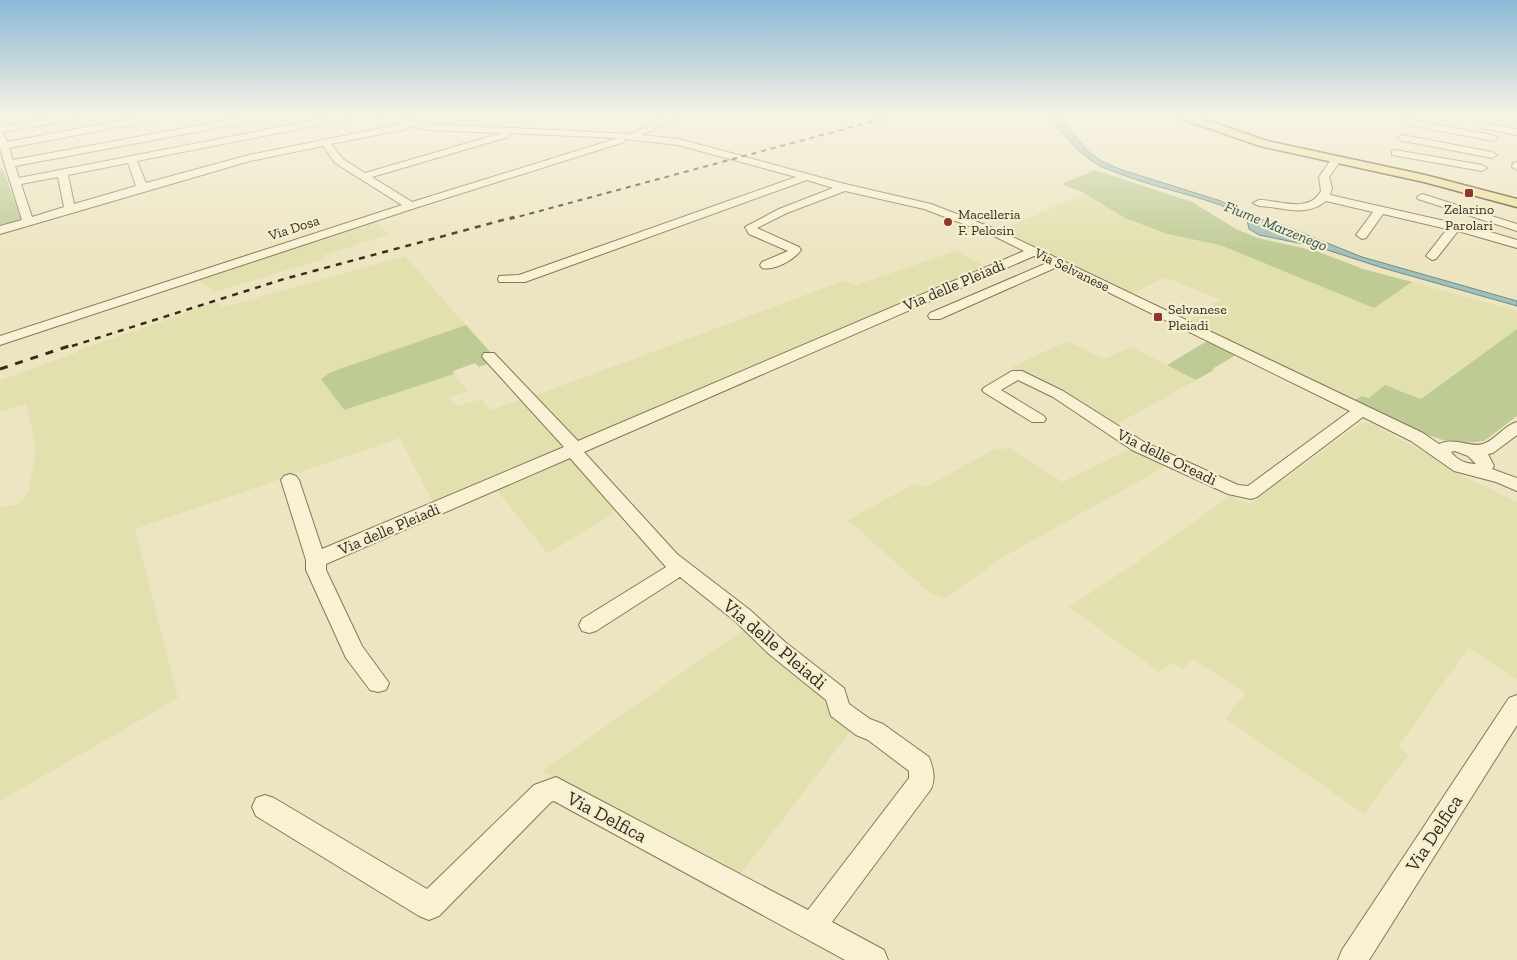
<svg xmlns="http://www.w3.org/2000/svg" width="1517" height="960" viewBox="0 0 1517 960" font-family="'Zilla Slab',serif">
  <rect width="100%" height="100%" fill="#ede5c1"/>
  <path fill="#e2e0ae" d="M1084,193L1126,218L1167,234L1220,245L1373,307L1412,282L1517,311V329L1420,399L1397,388L1368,398L1362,396L1354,400L1188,320L1220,300L1165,277L1132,294L999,231Z
    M375,221L389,234L322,256L324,259L214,292L197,279Z
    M956,251L988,267L577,443L534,396L843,281L856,285Z
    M405,256L466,325L331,372L321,378L343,410L454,374L468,391L449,397L456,406L482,399L490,410L524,399L571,448L434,505L400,438L135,529L178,698L0,801V507L19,504L29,492L36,446L26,404L0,412V380L73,354L79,350L218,302L224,307Z
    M1067,341L1104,359L1132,347L1196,380L1114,426L1062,392L1012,367Z
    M1361,423H1370L1426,453L1452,471L1517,502V679L1468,648L1398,747L1408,755L1364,814L1225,718L1246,693L1192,659L1183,669L1173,663L1159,672L1069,607L1146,556L1230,496L1250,504Z
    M1134,447L1168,465L1005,556L944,599L929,592L848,520L914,484L926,487L993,450L1009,448L1063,482Z
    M570,457L616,511L548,554L495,488Z
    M747,627L829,695L823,702L853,728L739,876L542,771Z"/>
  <path fill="#becb95" d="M0,169H3L22,222L0,228Z
    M1095,170L1192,202L1236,229L1258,238L1316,251L1363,269L1412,282L1374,308L1220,245L1167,234L1125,218L1084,193L1062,184Z
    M466,325L493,355L490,363L479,367L475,363L453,371L454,374L344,410L321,379L331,372Z
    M1517,329V416L1484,441L1464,443L1443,440L1415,431L1354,400L1362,396L1369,398L1385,385L1421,399Z
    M1207,341L1236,355L1212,369L1214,370L1196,380L1167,365Z"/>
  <path fill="#a3bfba" stroke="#6b8d88" d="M1049,117H1058L1090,153L1103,162L1122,170L1221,201L1254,218L1275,222L1362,257L1517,301V306L1383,268L1318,247L1259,235L1249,229L1247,220L1250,218C1210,197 1165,191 1123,175C1113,171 1101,168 1092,161C1075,150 1062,132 1049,117Z"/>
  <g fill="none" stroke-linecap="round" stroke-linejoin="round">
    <path stroke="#6b8d88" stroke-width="2" d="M1150,117L1153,118"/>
    <g stroke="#867659" stroke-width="2">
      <path id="minor" d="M56,117H76L72,120L3,132L7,142L141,117H160L156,120L9,148L13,160L245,117H264L260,120L15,166L19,178L331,117H349L345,120L137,161L146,183L249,155L403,124L378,117H396L431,124L631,134L668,117H680L641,135L679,139L841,183L931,204L998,230L1423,433L1439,444C1456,437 1469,448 1483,444C1496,440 1504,425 1517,422V435L1493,453L1488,454L1494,466L1492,469L1517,478V491L1496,482L1454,471L1411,441L1363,417L1257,497L1251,499L1228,494L1132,450L1053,397L1018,380L1001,390L1044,416L1046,419L1044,422H1032L985,393L982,390L985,387L1012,371H1022L1063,391L1144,442L1238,485L1248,486L1350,411L1057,267L940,319H930L928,316L930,313L1047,263L1034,256L584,452L677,554L750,610L785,642L844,688L849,704L870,719L883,724L929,757C933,768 936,778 931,789L832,922L884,950L888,960H845L554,801L551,802L439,916L429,920L419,916L256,816L252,807L256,798L265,795L274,798L427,889L534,785L556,777L808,910L909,778V771L868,740L856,735L831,716L826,700L769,654L736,622L680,577L596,631L589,633L582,631L579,625L582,619L666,567L570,458L326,564V570L362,646L389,683L386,690L378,692L370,690L346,658L306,570V560L281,480L284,476L290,474L296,476L299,480L322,549L564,447L484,359L482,356L484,353H494L578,441L1024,251L990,234L924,209L845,191L787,213L757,228L799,247L801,250C794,260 774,271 762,268L760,265L762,262L788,251L749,234L745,227L779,209L833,188L807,180L525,282H499L498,279L499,276L519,275L796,177L678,145L625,139L624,142L415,208L0,345V336L402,205L335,163L323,146L250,161L0,234V226L22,220L0,149V127ZM410,126L431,130L502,133L365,173L343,159L331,144L406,129ZM508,133L618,138L412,202L372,177L508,137ZM128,163L136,186L74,204L68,175ZM58,177L64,207L32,217L21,184ZM1455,451L1468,456L1476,464C1466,464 1457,460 1451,452Z
        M1407,119L1493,135L1498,138L1493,141L1404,124L1402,122Z
        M1478,122L1517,129V135L1475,127L1473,125Z
        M1402,135L1492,152L1497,155L1492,158L1399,140L1397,138Z
        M1395,150L1482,165L1487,168L1482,171L1392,155V151Z
        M1336,157L1341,160L1329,177L1332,188L1330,195L1480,229L1517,240V248L1458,231L1436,259L1432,260L1426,256L1447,229L1383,214L1366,238L1362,239L1356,235L1373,212L1326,201C1305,218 1283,207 1259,206L1253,203L1259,200C1279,200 1309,214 1321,191L1319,177L1332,158Z
        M1517,162V170L1512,167L1513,163Z
        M1422,194L1517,224V231L1418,199L1417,197Z
        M1517,695V725L1369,960H1338L1342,950L1509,698Z"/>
    </g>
    <g stroke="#53432d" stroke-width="3">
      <path id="major" d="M1181,117H1197L1267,141L1425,175L1517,199V207L1424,182L1260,146L1182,119Z"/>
    </g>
    <use href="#minor" fill="#f8f1d4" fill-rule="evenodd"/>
    <use href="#major" fill="#f0df98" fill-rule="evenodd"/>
    <path stroke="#362c1d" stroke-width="2" stroke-dasharray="5 5" stroke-linecap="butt" d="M510,219L889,117"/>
    <path stroke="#362c1d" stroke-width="2.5" stroke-dasharray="6 6" stroke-linecap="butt" d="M72,346L284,279L514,217"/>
    <path stroke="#362c1d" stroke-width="3" stroke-dasharray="8 8" stroke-linecap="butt" d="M0,369L75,344"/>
  </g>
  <linearGradient id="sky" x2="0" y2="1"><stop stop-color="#8cb8d6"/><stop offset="0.46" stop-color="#f7f3e3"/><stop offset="1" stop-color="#f7f3e3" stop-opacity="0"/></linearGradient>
  <rect width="1517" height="252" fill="url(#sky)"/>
  <g fill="#94352a" stroke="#f4eed0" stroke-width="2">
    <rect x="1464" y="188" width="10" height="10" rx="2.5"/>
    <circle cx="948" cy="222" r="5"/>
    <rect x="1153" y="312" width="10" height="10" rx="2.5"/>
  </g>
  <g text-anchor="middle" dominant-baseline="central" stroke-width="4.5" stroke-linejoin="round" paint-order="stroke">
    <g font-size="14" fill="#362c1d" stroke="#f4eed0" text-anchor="start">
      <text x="1469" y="209" text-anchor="middle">Zelarino<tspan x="1469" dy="16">Parolari</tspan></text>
      <text x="958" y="214">Macelleria<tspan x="958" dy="16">F. Pelosin</tspan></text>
      <text x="1168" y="309">Selvanese<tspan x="1168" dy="16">Pleiadi</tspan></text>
    </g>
    <g font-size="14" fill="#362c1d" stroke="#f4eed0">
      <text transform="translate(294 228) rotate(-18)">Via Dosa</text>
      <text transform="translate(1072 270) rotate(26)">Via Selvanese</text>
    </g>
    <g font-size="15" font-style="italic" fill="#2c5355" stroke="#f4eed0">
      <text transform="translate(1276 226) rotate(22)">Fiume Marzenego</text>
    </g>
    <g font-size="16" fill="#362c1d" stroke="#f4eed0">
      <text transform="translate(954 285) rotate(-23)">Via delle Pleiadi</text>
      <text transform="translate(1167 457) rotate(26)">Via delle Oreadi</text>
      <text transform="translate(389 529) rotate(-23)">Via delle Pleiadi</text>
    </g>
    <g font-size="19" fill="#362c1d" stroke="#f4eed0">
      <text transform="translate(775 644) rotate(40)">Via delle Pleiadi</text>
      <text transform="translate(607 817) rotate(28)">Via Delfica</text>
      <text transform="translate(1434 833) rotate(-57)">Via Delfica</text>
    </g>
  </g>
</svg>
